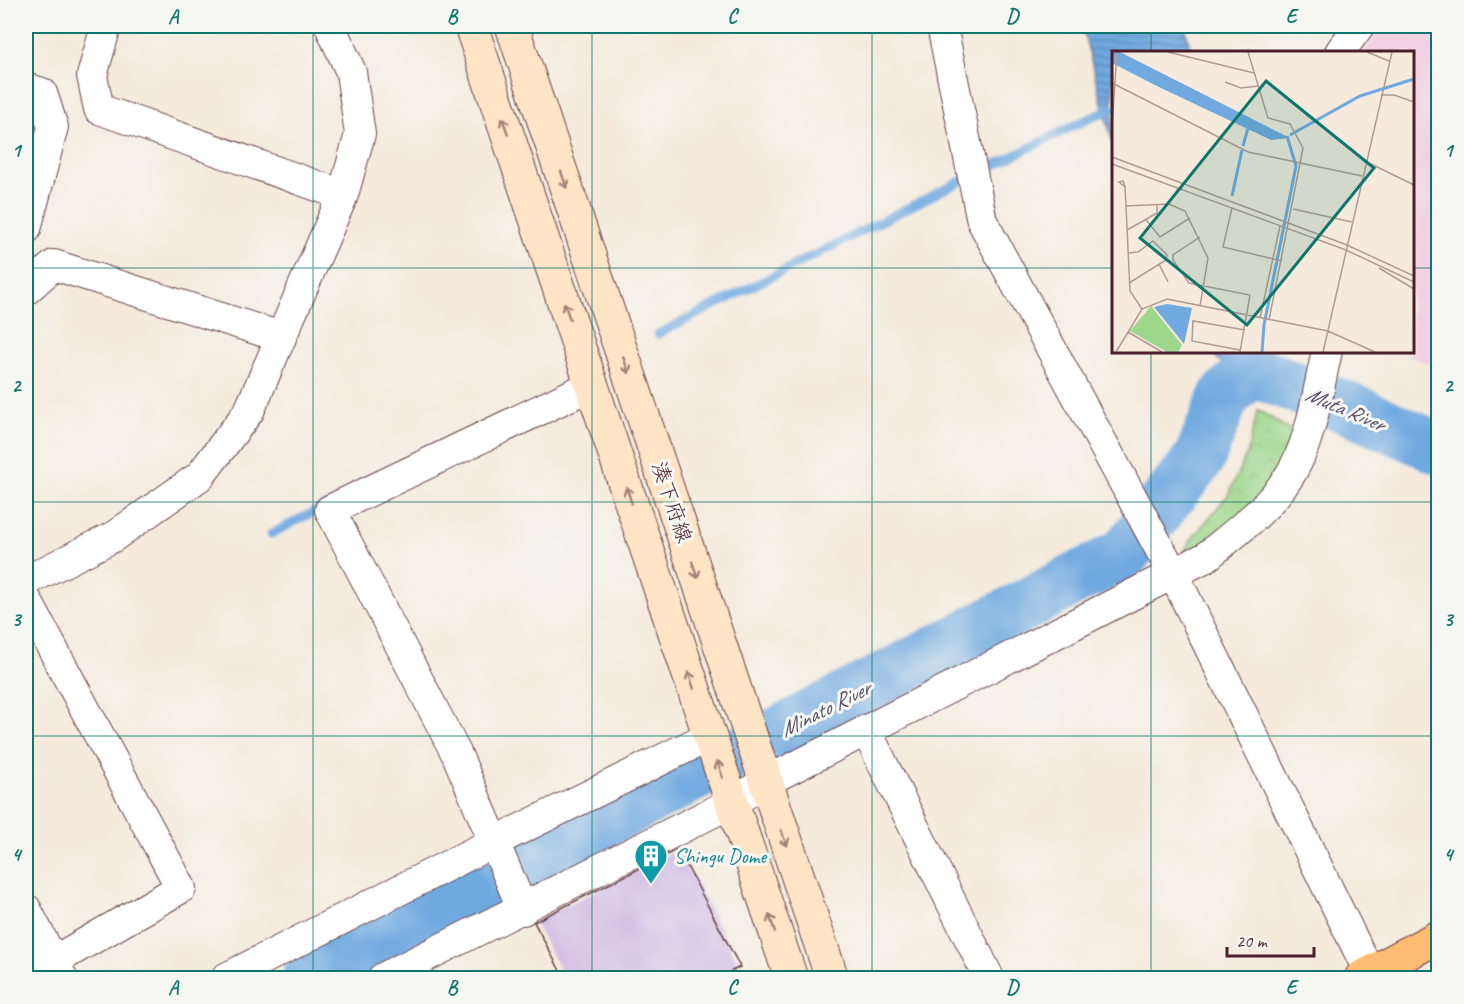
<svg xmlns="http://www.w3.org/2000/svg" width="1464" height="1004" viewBox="0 0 1464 1004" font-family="Caveat,'Klee One',sans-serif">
  <defs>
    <pattern id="park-crowns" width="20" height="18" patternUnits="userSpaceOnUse" patternTransform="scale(1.5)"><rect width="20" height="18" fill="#9dd78b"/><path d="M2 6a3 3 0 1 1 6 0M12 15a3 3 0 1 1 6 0" fill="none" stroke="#89b878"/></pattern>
    <pattern id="water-rules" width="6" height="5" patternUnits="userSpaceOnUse" patternTransform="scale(1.5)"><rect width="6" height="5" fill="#70a9e0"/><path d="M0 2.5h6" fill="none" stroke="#5e89b6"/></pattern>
  </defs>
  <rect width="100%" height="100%" fill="#f6f6f2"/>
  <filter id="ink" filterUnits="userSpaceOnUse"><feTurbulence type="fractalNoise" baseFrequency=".0167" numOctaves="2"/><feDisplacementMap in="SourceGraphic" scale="12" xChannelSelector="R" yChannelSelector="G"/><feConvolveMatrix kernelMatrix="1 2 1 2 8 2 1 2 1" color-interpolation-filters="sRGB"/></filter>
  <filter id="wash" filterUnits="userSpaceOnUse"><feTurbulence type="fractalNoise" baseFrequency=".008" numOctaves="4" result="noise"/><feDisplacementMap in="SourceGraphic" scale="24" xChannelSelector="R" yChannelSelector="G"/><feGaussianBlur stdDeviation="1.35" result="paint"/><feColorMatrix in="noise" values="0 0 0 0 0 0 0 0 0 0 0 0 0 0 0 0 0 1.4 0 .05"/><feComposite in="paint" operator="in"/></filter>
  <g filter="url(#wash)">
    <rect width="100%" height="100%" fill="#f5eadb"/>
    <path fill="#f2cfe1" d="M1383,26H1438V369L1401,351H1412V52H1364Z"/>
    <path fill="url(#park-crowns)" stroke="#747b5b" stroke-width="1.5" d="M1258,410L1298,435L1257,510L1178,561L1194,536L1228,495L1247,453Z"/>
    <path fill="url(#water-rules)" stroke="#5d6486" stroke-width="1.5" d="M1082,26H1185L1191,52H1113V145Z
      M1209,351H1246L1252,391Z"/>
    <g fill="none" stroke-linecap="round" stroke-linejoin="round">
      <path stroke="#70a9e0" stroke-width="9" d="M985,170L1081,122L1113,109
        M658,334L965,179
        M271,534L325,506"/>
      <path stroke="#70a9e0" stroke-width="52" d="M1251,370L1360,413L1438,448
        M308,978L500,876L1124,554L1199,459L1224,397L1251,370"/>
    </g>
    <g id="blocks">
      <path fill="#d1b9e3" d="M678,849L740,967L718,978H564L534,922Z"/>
    </g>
  </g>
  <g filter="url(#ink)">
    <use href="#blocks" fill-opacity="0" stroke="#643d45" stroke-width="1.5"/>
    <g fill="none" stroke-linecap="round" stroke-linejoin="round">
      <g stroke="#643d45" stroke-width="32">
        <path id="street" d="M106,26L92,76L99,109L343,195
          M942,26L982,221L1173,573L1370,974
          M1340,52L1359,26
          M26,88L42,93L53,127L26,229
          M26,290L54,265L281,337
          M26,581L113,537L200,476L249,411L343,195L360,134L351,72L330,26
          M26,599L181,888L26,977
          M866,730L989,978
          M26,909L62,978
          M523,910L457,755L330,510L592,385
          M226,978L494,842L710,736
          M383,978L731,803L765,782L1206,557C1235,533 1267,510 1288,478C1311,445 1318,389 1327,351"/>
      </g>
      <g stroke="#643d45" stroke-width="35">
        <path id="secondary" d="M471,26L791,978
          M512,26L832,978"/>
      </g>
      <g stroke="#643d45" stroke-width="35">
        <path id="highway" d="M1361,978L1438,937"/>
      </g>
      <use href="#street" stroke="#fff" stroke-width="30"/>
      <use href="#secondary" stroke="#ffe4c6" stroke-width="33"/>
      <use href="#highway" stroke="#febb71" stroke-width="33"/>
    </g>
    <defs><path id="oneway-shaft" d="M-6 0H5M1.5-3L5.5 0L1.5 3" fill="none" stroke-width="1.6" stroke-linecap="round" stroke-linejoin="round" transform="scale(1.5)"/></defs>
    <g stroke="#a48278">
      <use href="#oneway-shaft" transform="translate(505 126) rotate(-109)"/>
      <use href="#oneway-shaft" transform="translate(564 180) rotate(71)"/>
      <use href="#oneway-shaft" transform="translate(567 311) rotate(-109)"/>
      <use href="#oneway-shaft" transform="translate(626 365) rotate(71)"/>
      <use href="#oneway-shaft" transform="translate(629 495) rotate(-108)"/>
      <use href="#oneway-shaft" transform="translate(695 570) rotate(71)"/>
      <use href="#oneway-shaft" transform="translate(691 680) rotate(-108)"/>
      <use href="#oneway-shaft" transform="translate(720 769) rotate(-108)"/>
      <use href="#oneway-shaft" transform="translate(784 838) rotate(71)"/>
      <use href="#oneway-shaft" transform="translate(772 923) rotate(-109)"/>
    </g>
  </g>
  <path fill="none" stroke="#0f766e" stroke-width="1.5" stroke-opacity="0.55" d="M313,26V978M592,26V978M872,26V978M1151,26V52M26,268H1113M1412,268H1438M1151,351V978M26,502H1438M26,736H1438"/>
  <defs>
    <g id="building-pin" transform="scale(1.725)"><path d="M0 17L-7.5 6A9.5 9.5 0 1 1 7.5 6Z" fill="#0f9aa8" stroke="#f6f6f2"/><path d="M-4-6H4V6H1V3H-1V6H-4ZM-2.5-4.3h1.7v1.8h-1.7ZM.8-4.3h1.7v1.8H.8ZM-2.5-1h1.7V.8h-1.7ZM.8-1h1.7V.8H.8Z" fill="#fff"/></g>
  </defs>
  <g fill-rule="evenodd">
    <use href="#building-pin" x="651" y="856"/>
  </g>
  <g text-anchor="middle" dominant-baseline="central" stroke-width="6" stroke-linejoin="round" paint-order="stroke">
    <g font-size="21" fill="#4a1f2b" stroke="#f6f6f2">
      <text transform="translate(672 502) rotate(71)">湊下府線</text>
    </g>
    <g font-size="21" fill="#0d838f" stroke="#f6f6f2" text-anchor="start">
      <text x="674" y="856">Shingu Dome</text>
    </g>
    <g font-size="22" font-style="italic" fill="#574f6a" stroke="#f6f6f2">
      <text transform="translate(1345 409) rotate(23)">Muta River</text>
      <text transform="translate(825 709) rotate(-27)">Minato River</text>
    </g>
  </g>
  <g transform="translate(1112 51)">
    <rect width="302" height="302" fill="#f5eadb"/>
    <path d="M39,255L70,294L66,301H55L18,280Z" fill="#9dd78b"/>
    <path d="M0,1H8L178,87L159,89L47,36L0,12ZM55,253L80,257L72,293L42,256Z" fill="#70a9e0"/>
    <path fill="none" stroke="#70a9e0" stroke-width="3" d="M178,84L248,45L302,28M131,95L136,77M120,145L130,99M150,301L152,274L184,115L175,85"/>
    <path fill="none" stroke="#b19995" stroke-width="1.5" d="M56,1L142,22M136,1L156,67L178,73L191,97L157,269M255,1L277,10M113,31L129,37L146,35M0,32L136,101L250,125M269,44H282L302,51M0,75L5,1M0,106L235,194L302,225M253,110L302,134M0,113L234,199L302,231M13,136L7,131L11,130L13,136L14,155M120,157L111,196L170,210M181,158L240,171M34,169L48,186L78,167M15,179L45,162V153M88,186L61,204V209L77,232L138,244L128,301M16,202L26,201L41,190L55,204L54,209L17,232M47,213L56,231M267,217L302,238M30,258L18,240L14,155L57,153L73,160L96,207L88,255M148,267L168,175M16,281L50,301M128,299L80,290L81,270L133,279M4,301L30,258L55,248L216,280L263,301M211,301L280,1"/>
    <path fill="#0f766e" fill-opacity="0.15" stroke="#0f766e" stroke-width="3" d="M154,30L262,117L135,274L28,187Z"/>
    <rect width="302" height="302" fill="none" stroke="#4a1f2b" stroke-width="3"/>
  </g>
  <rect width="1464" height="1004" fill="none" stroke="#f6f6f2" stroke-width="66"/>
  <path d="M1227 947v9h87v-9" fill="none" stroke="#4a1f2b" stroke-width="3"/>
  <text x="1236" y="947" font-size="18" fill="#4a1f2b" stroke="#f6f6f2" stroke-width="4.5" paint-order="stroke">20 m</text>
  <rect x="33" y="33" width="1398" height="938" fill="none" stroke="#0f766e" stroke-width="2"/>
  <g font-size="20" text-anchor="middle" font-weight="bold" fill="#0f766e">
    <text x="173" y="23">A</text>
    <text x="452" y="23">B</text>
    <text x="732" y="23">C</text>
    <text x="1012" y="23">D</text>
    <text x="1291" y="23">E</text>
    <text x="16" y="157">1</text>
    <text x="1448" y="157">1</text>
    <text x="16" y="392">2</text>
    <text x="1448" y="392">2</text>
    <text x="16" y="626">3</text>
    <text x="1448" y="626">3</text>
    <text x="16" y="861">4</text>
    <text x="1448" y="861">4</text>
    <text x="173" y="994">A</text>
    <text x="452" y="994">B</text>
    <text x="732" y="994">C</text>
    <text x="1012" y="994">D</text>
    <text x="1291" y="994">E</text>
  </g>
</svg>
